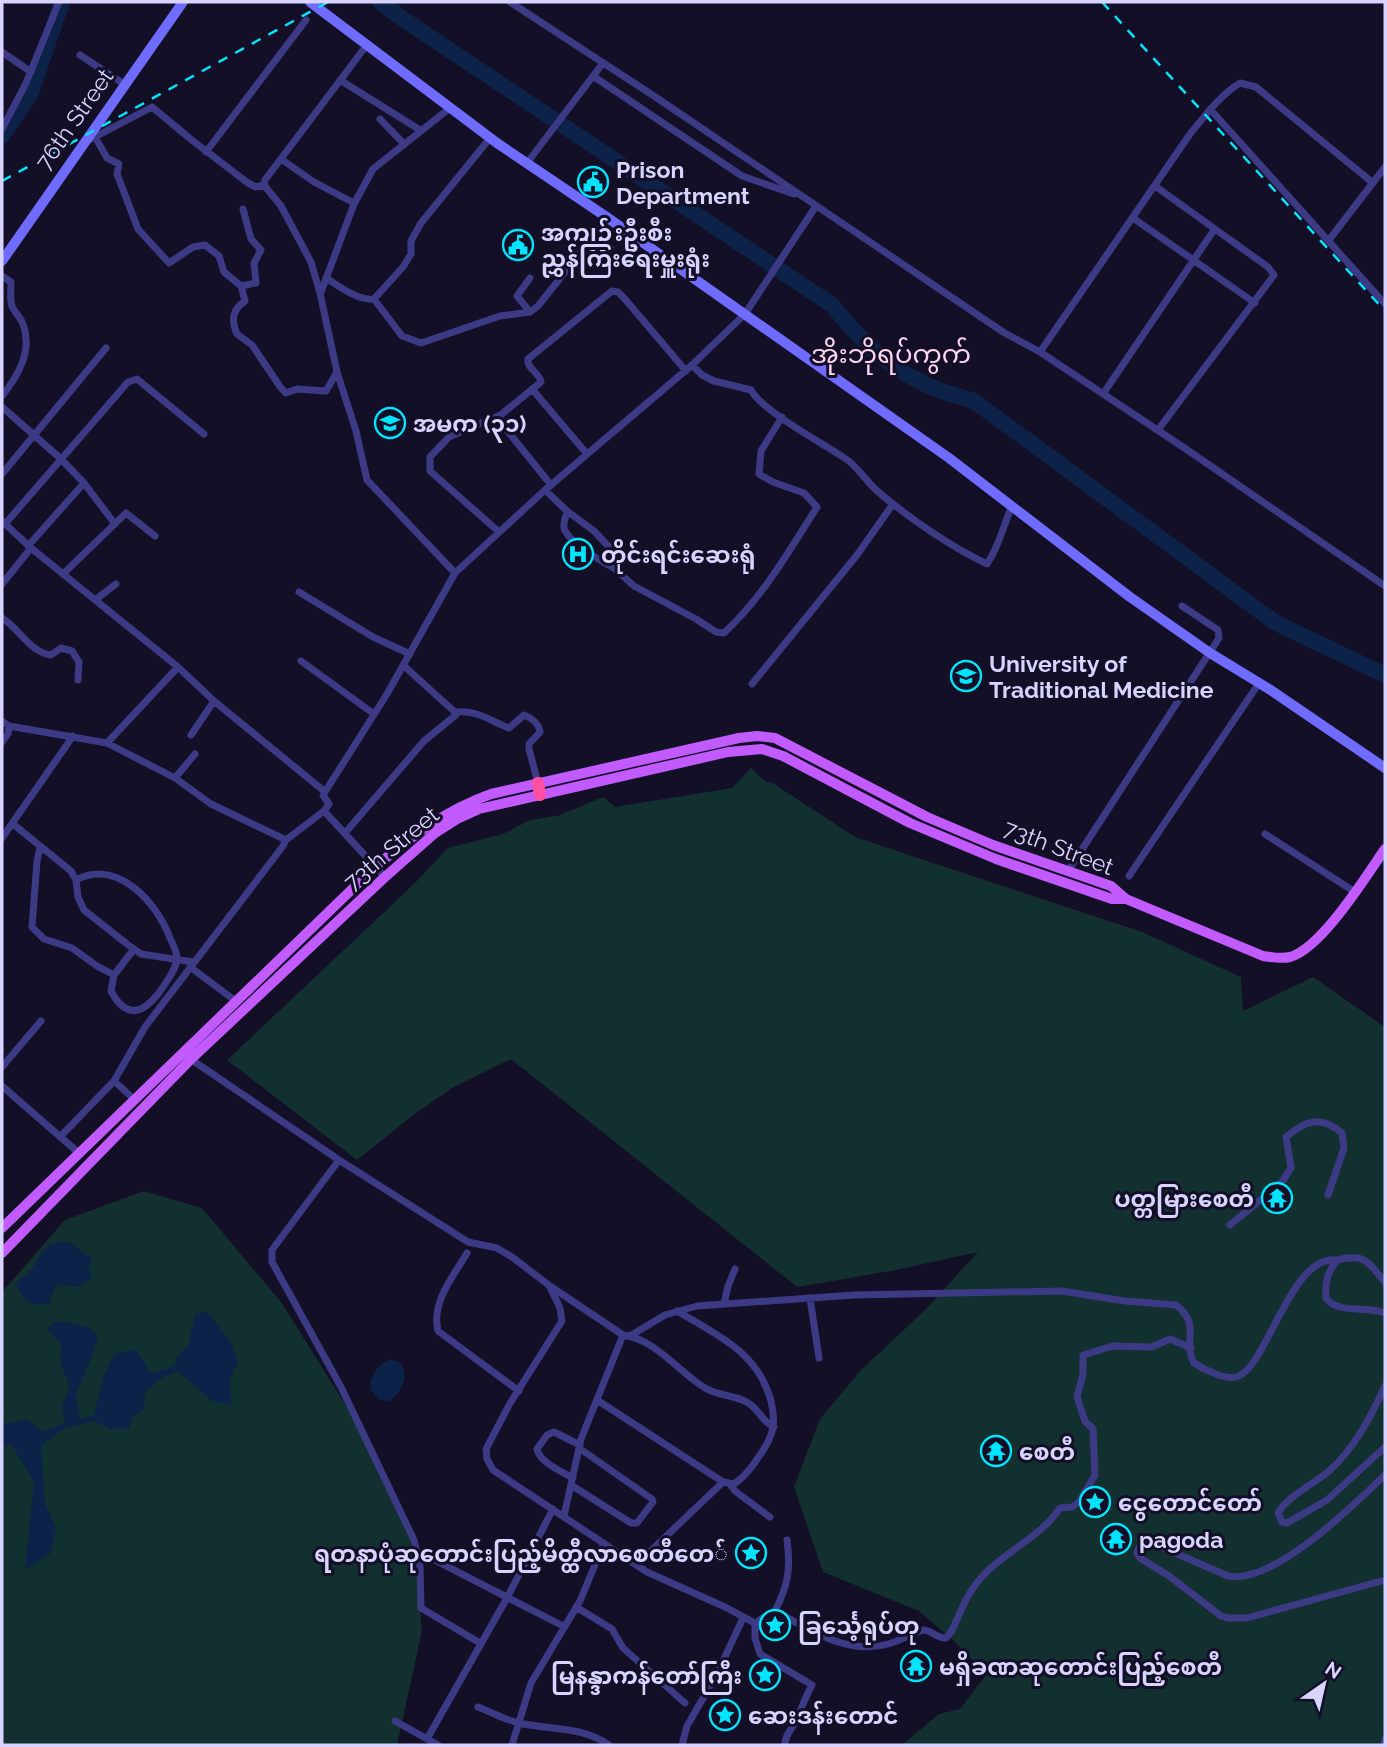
<svg xmlns="http://www.w3.org/2000/svg" width="1387" height="1747" viewBox="0 0 1387 1747" font-family="Raleway,'Noto Sans Myanmar',sans-serif">
  <rect width="100%" height="100%" fill="#130f26"/>
  <path fill="#12302f" d="M751,768L766,782H771L855,837L1142,932L1241,977L1243,1011L1313,977L1385,1027V1745H902L939,1714L960,1709L986,1675L956,1643L919,1611L823,1572L794,1487L820,1419L861,1370L925,1310L978,1252L896,1270L797,1287L511,1059L454,1087L413,1115L357,1160L227,1060L414,884L448,848L503,834L530,820L557,816L603,797L615,807L732,788Z
    M144,1191L202,1208L281,1302L355,1420L414,1540L422,1631L397,1745H2V1292L65,1220Z"/>
  <path fill="#0c2248" d="M68,1241L92,1260L89,1268L92,1277L78,1287L58,1284L51,1296L50,1303C29,1309 25,1300 15,1284L32,1269L41,1254L50,1244Z
    M207,1312L230,1341L238,1362L230,1380L231,1405L212,1401L178,1371L159,1379L145,1392L144,1409L135,1414L129,1428L110,1429L93,1420L81,1425L67,1427L41,1445L45,1504L56,1528L51,1553L25,1569L34,1482L12,1445L2,1447V1421L7,1424L27,1419L43,1431L65,1423L61,1406C76,1381 66,1385 61,1362C60,1357 61,1350 61,1344L46,1328L59,1321L89,1327L98,1337L91,1359L76,1394L80,1419L94,1415L103,1377L115,1354L135,1349L152,1374L174,1366L178,1356L189,1344L195,1314Z
    M390,1359L401,1363C409,1379 402,1390 390,1401L380,1400L370,1389C371,1373 377,1367 390,1359Z"/>
  <g fill="none" stroke-linecap="round" stroke-linejoin="round">
    <path stroke="#0c2248" stroke-width="16" d="M380,2L403,19L832,305C860,340 886,366 927,385C941,392 959,396 974,401L1276,623L1385,675
      M2,136L31,93L62,2"/>
    <path stroke="#3d3a85" stroke-width="7" d="M510,2L654,96L1003,332L1040,352L1186,449L1385,586
      M366,46L265,180L264,185L281,206L311,262L320,293L337,372L356,431L367,480L455,573
      M2,52L31,72
      M80,55L124,84
      M593,76L742,176L794,194
      M340,80L420,130
      M1210,109L1385,304
      M380,119L404,144
      M2,129L26,83L59,2
      M95,137L107,158L119,164L117,174L138,229L169,263L193,247L205,245L219,256L224,272L241,286L245,301C232,310 231,320 237,334L252,345L281,388L286,393L297,389L326,391L337,372
      M91,139L152,107L193,141L248,183L256,187L264,185
      M206,152L306,20
      M281,159L314,182L354,203
      M527,163L603,63
      M1155,186L1268,267L1274,275L1158,430
      M1133,218L1255,303
      M1329,240L1385,167
      M2,276L11,282C11,290 9,304 14,310C17,315 21,318 23,324C33,351 18,376 2,396
      M326,278C339,286 358,301 374,299L403,267L411,254V241L421,223L490,138
      M530,278L517,296L530,312
      M241,286L256,283L254,263L261,250L251,239L243,209
      M321,292L354,204L373,169L450,108
      M374,299L402,336L421,343L500,316L530,312L538,306L608,218
      M1040,352L1190,134C1205,116 1219,96 1240,83L1256,87L1373,183
      M692,365L702,375L714,381L751,390C763,412 823,443 846,459C858,467 865,480 876,490C906,516 951,547 987,564C999,547 1003,526 1012,506
      M532,389L587,454
      M1103,394L1214,230
      M2,407L60,458L84,483L115,524
      M498,416L449,437L430,457V471L499,532
      M2,474L106,348
      M551,485L497,418L541,382C540,373 526,368 528,359L612,291L618,292L624,298L686,371
      M545,490L567,511L594,531L611,549L614,554V568L634,586L696,619L716,632L724,633C763,597 789,551 817,507L804,493L773,482L759,474L761,451L782,417
      M567,511C566,516 563,522 564,528C568,542 602,562 614,568
      M2,521L31,548L178,667L214,701L324,791
      M5,524L128,382L137,379L204,434
      M28,546L84,483
      M63,574L126,513L155,536
      M2,584L31,548
      M299,592L373,637L410,654
      M95,600L116,584
      M2,618C20,629 29,652 51,655L61,648L72,651L79,662L78,680
      M301,661L374,714
      M752,684L857,555L893,504
      M456,712C478,710 490,721 509,728L524,715C532,718 539,724 540,732L529,744V749L538,783
      M2,721L9,726L107,743L175,778L211,804L286,840L324,811
      M191,735L214,701
      M2,742L8,734L9,726
      M107,743L178,667
      M175,778L195,754
      M13,824L71,871L76,880L78,897L84,910L127,944L141,954L193,962
      M345,833L424,741L457,714L403,665
      M1265,834L1355,892
      M2,838L73,736
      M40,848L37,861L32,927L44,939L72,948L97,966L114,975L111,991C128,1023 147,1011 163,987C168,979 177,968 177,958C177,952 173,944 170,938C157,903 118,858 76,880
      M1068,871L1219,638L1218,630L1182,606
      M1129,876L1259,683
      M385,877L324,811L329,804L323,795L387,694L455,573L545,490L692,365L745,314L816,206
      M190,967L237,1002
      M114,975L134,949
      M189,1058L339,1160L468,1242L497,1248L512,1257L550,1286L623,1335C657,1340 677,1371 705,1388C719,1397 737,1394 751,1405C760,1412 764,1423 774,1427
      M2,1067L41,1021
      M114,1081L135,1100
      M2,1086L80,1154
      M60,1137L114,1081L145,1027L283,846L286,840
      M339,1160L272,1250V1262L341,1387L414,1540L420,1565L421,1608L480,1643
      M1230,1225L1282,1182L1291,1168L1286,1137C1306,1120 1321,1115 1342,1133L1344,1148L1328,1195
      M467,1253C453,1277 431,1302 438,1331L519,1391
      M1385,1282C1367,1262 1367,1253 1337,1260C1327,1273 1325,1282 1326,1298C1338,1315 1367,1305 1385,1313
      M550,1287L560,1308L562,1321L509,1405L486,1449L487,1459L493,1470L647,1572L725,1607L775,1634
      M810,1298L819,1358
      M724,1304L728,1286L735,1269
      M630,1336L665,1315L697,1306L854,1295L1062,1291L1125,1301L1176,1305C1202,1325 1182,1342 1194,1363C1203,1369 1228,1382 1239,1376C1268,1363 1292,1253 1337,1260
      M1385,1386C1371,1417 1354,1449 1328,1472C1312,1485 1289,1495 1278,1513L1282,1522L1287,1523L1327,1500L1385,1447
      M597,1400L723,1482L734,1484C746,1476 754,1464 762,1452C774,1434 776,1422 771,1401C758,1352 717,1335 677,1311
      M1385,1475C1354,1505 1273,1585 1228,1576L1150,1542C1142,1543 1139,1545 1137,1553L1140,1558L1169,1576L1221,1616L1228,1618H1247L1385,1580
      M573,1478C561,1471 540,1463 537,1449L547,1435L554,1432L580,1445
      M730,1484L735,1491L770,1517
      M571,1485L631,1523H637L653,1502L652,1499L579,1448
      M564,1516L581,1439L623,1335
      M417,1551L565,1627
      M637,1564L723,1482
      M576,1607L612,1629L623,1648L685,1703
      M774,1613C788,1586 791,1570 787,1540
      M478,1707C491,1712 505,1720 519,1723C550,1730 582,1726 609,1745
      M395,1721L438,1745
      M427,1739L507,1598L553,1509
      M512,1745L531,1683L580,1601L604,1543
      M682,1745L687,1726L717,1674L743,1618
      M785,1745C785,1733 793,1729 797,1718C802,1707 806,1696 812,1685L760,1654L755,1638V1624C762,1617 771,1613 781,1614C813,1632 849,1655 888,1644C899,1641 912,1634 923,1630C932,1630 937,1639 946,1638L951,1632C959,1617 965,1597 976,1584C998,1554 1040,1539 1060,1508L1072,1507L1079,1502L1095,1475L1093,1429L1085,1421L1077,1397L1083,1374V1355L1113,1346L1152,1347L1170,1339L1191,1348
      M1384,1745L1385,1739"/>
    <path stroke="#6f6bff" stroke-width="10" d="M310,2L497,143L608,218L949,458L1130,597L1210,653L1269,689L1385,768
      M2,261L183,2"/>
    <path stroke="#c25bff" stroke-width="10" d="M2,1228L375,867C412,836 446,810 491,794L739,738L757,736L775,738L927,817L993,845L1111,886L1126,899L1263,956C1271,957 1281,959 1290,957C1322,948 1366,876 1385,849
      M2,1253L191,1059L385,877L435,833L457,819L479,809L728,752L762,749L783,756L910,823L996,859L1112,899H1126"/>
    <path stroke="#ff4fa3" stroke-width="12" d="M538,783L540,795"/>
    <path stroke="#00e5ff" stroke-width="2.5" stroke-dasharray="10 9" stroke-linecap="butt" d="M1102,2L1385,311
      M2,181L328,2"/>
  </g>
  <defs>
    <g id="civic-ring" transform="scale(1.575)"><circle r="9.5" fill="#130f26" stroke="#00e5ff" stroke-width="1.5"/><path d="M-.6-6.5H3V-4.5H.6V-3L4-1V1h2V6H-6V1h2V-1L-.6-3ZM-1.2 2.5V6h2.4V2.5Z" fill="#00e5ff"/></g>
    <g id="school-ring" transform="scale(1.575)"><circle r="9.5" fill="#130f26" stroke="#00e5ff" stroke-width="1.5"/><path d="M0-5L7-2L0 1L-7-2ZM-4 1L0 2.5L4 1V4Q0 6-4 4Z" fill="#00e5ff"/></g>
    <g id="hospital-ring" transform="scale(1.575)"><circle r="9.5" fill="#130f26" stroke="#00e5ff" stroke-width="1.5"/><path d="M-5-5h3v3.5h4V-5h3V5h-3V1.5h-4V5h-3Z" fill="#00e5ff"/></g>
    <g id="university-ring" transform="scale(1.575)"><circle r="9.5" fill="#130f26" stroke="#00e5ff" stroke-width="1.5"/><path d="M0-5L7-2L0 1L-7-2ZM-4 1L0 2.5L4 1V4Q0 6-4 4Z" fill="#00e5ff"/></g>
    <g id="temple-ring" transform="scale(1.575)"><circle r="9.5" fill="#130f26" stroke="#00e5ff" stroke-width="1.5"/><path d="M0-6L5-2H3V0L6.5 2.5H4V6H1.5V3h-3V6H-4V2.5H-6.5L-3 0V-2H-5Z" fill="#00e5ff"/></g>
    <g id="sight-ring" transform="scale(1.575)"><circle r="9.5" fill="#130f26" stroke="#00e5ff" stroke-width="1.5"/><path d="M0-6L1.8-2.2L6-1.7L2.9 1.2L3.7 5.4L0 3.3L-3.7 5.4L-2.9 1.2L-6-1.7L-1.8-2.2Z" fill="#00e5ff"/></g>
  </defs>
  <g fill-rule="evenodd">
    <use href="#civic-ring" x="593" y="182"/>
    <use href="#civic-ring" x="518" y="245"/>
    <use href="#school-ring" x="390" y="423"/>
    <use href="#hospital-ring" x="578" y="554"/>
    <use href="#university-ring" x="966" y="676"/>
    <use href="#temple-ring" x="1277" y="1198"/>
    <use href="#temple-ring" x="996" y="1451"/>
    <use href="#sight-ring" x="1095" y="1502"/>
    <use href="#temple-ring" x="1116" y="1539"/>
    <use href="#sight-ring" x="751" y="1553"/>
    <use href="#sight-ring" x="775" y="1625"/>
    <use href="#temple-ring" x="916" y="1666"/>
    <use href="#sight-ring" x="765" y="1675"/>
    <use href="#sight-ring" x="725" y="1715"/>
  </g>
  <g text-anchor="middle" dominant-baseline="central" stroke-width="6" stroke-linejoin="round" paint-order="stroke">
    <g font-size="23" fill="#d9d4ff" stroke="#130f26">
      <text transform="translate(74 119) rotate(-55)">76th Street</text>
      <text transform="translate(1059 847) rotate(21)">73th Street</text>
      <text transform="translate(391 848) rotate(-40)">73th Street</text>
    </g>
    <g font-size="23" font-weight="bold" fill="#d9d4ff" stroke="#130f26" text-anchor="start">
      <text x="616" y="169">Prison<tspan x="616" dy="26">Department</tspan></text>
      <text x="541" y="232">အကျဉ်းဦးစီး<tspan x="541" dy="26">ညွှန်ကြးရေးမှူးရုံး</tspan></text>
      <text x="413" y="423">အမက (၃၁)</text>
      <text x="601" y="554">တိုင်းရင်းဆေးရုံ</text>
      <text x="989" y="663">University of<tspan x="989" dy="26">Traditional Medicine</tspan></text>
      <text x="1254" y="1198" text-anchor="end">ပတ္တမြားစေတီ</text>
      <text x="1019" y="1451">စေတီ</text>
      <text x="1118" y="1502">ငွေတောင်တော်</text>
      <text x="1139" y="1539">pagoda</text>
      <text x="728" y="1553" text-anchor="end">ရတနာပုံဆုတောင်းပြည့်မိတ္ထီလာစေတီတေ်</text>
      <text x="798" y="1625">ခြင်္သေ့ရုပ်တု</text>
      <text x="939" y="1666">မရှိခဏဆုတောင်းပြည့်စေတီ</text>
      <text x="742" y="1675" text-anchor="end">မြနန္ဒာကန်တော်ကြီး</text>
      <text x="748" y="1715">ဆေးဒန်းတောင်</text>
    </g>
    <g font-size="26" fill="#ffd6f0" stroke="#130f26">
      <text x="891" y="354">အိုးဘိုရပ်ကွက်</text>
    </g>
  </g>
  <rect width="1387" height="1747" fill="none" stroke="#d9d4ff" stroke-width="7"/>
  <g transform="translate(1324 1684) rotate(34)" stroke="#130f26" stroke-width="5" paint-order="stroke">
  <path d="M0-5L12 26L0 18L-12 26Z" fill="#d9d4ff"/>
  <text y="-10" font-size="19" font-weight="bold" text-anchor="middle" fill="#d9d4ff">N</text>
  </g>
</svg>
